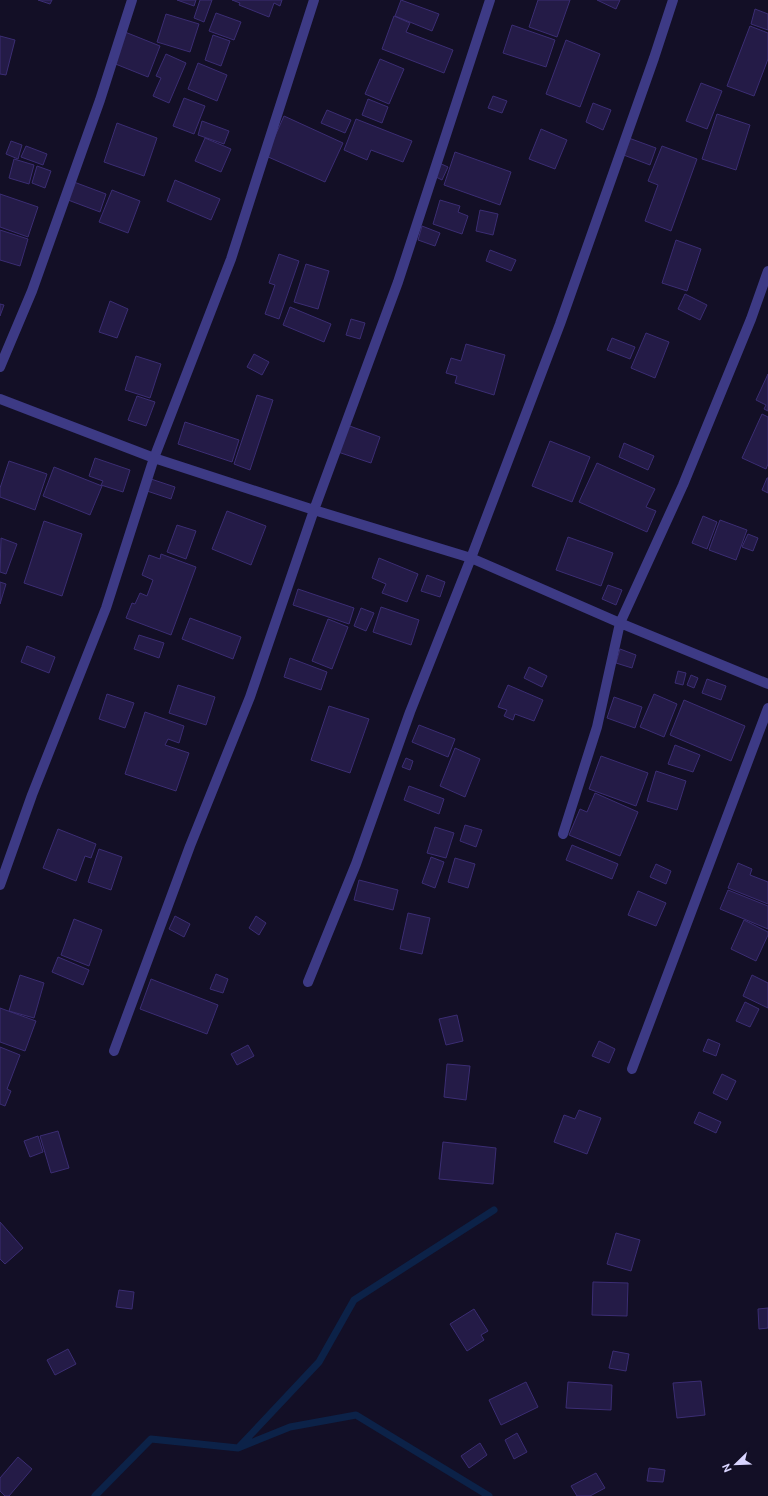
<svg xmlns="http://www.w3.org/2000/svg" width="768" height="1496" viewBox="0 0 768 1496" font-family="Ubuntu,sans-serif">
  <rect width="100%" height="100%" fill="#130f26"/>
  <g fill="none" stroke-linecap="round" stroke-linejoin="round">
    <path stroke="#0c2248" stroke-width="7" d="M240,1446L319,1362L354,1300L494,1210
      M95,1496L151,1439L238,1448L290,1427L356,1415L489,1496"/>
  </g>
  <path fill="#241b47" stroke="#3b2d73" d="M38,0H52L50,4Z
    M177,0H196L194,6Z
    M200,0H212L204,22L194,18Z
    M232,0H282L280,6L274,3L269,17L239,5L240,3Z
    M401,0L439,14L432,31L395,16Z
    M538,0H570L557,37L529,27Z
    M597,0H620L616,9Z
    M755,9L768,14V30L751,24Z
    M216,13L241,22L234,40L209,31Z
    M166,14L199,24L190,52L157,42Z
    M394,16L410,23L406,32L453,50L444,73L382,49Z
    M512,25L555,40L546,67L503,53Z
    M750,26L768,33V59L754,96L727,86Z
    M125,32L160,46L148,77L113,63Z
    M213,35L230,41L221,66L205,60Z
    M0,36L15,40L6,75L0,74Z
    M566,40L600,54L580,107L546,94Z
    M166,54L186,63L169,103L153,96L161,78L156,76Z
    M380,59L404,69L389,104L365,94Z
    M198,63L227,75L217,101L188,89Z
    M701,83L722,91L707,129L686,121Z
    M493,96L507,101L502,113L488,108Z
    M184,98L205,106L194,134L173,126Z
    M368,99L388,107L382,123L362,115Z
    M593,103L611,110L603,130L586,122Z
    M327,110L351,120L345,133L321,123Z
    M717,114L750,125L736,170L702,159Z
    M284,116L343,143L325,182L266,156Z
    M356,119L412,141L403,162L371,150L367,160L344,150Z
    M202,121L229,131L224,144L198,135Z
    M117,123L157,138L144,176L104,162Z
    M541,129L567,140L555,169L529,159Z
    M626,137L656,148L650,165L621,154Z
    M205,138L231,149L221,172L195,161Z
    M11,141L22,145L18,159L6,154Z
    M26,146L47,154L43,165L21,157Z
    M662,146L697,159L671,231L645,221L658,185L648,181Z
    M455,152L511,172L500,205L444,185Z
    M14,159L34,165L29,184L9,178Z
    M435,161L448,167L442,180L430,174Z
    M37,166L51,171L45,188L32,183Z
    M175,180L220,199L211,220L167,201Z
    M74,182L106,194L100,212L68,200Z
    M112,190L140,201L128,233L99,222Z
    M0,194L38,207L28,237L0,227Z
    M440,200L460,206L458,212L468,216L462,234L433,224Z
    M480,210L498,214L493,235L476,231Z
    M422,226L440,233L435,246L418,240Z
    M0,230L28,239L20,266L0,260Z
    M676,240L701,249L687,291L662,283Z
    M490,250L516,260L511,271L486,261Z
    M279,254L299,261L279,319L265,314L275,285L269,283Z
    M306,264L329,271L318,309L294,302Z
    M685,294L707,305L700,320L678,309Z
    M110,301L128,309L117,338L99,332Z
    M0,304L4,305L0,316Z
    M290,307L331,324L324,342L283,325Z
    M351,319L365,323L360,339L346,335Z
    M646,333L669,342L655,378L631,368Z
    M612,338L635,347L630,359L607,350Z
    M466,344L505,355L494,395L455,383L457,376L446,373L451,358L461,361Z
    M254,354L269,362L262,375L247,367Z
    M136,356L161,364L150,398L125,390Z
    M768,374V411L764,409L766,405L756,400Z
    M257,395L273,400L250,470L234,464Z
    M137,396L155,402L146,426L128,420Z
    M762,414L768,417V464L766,469L742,458Z
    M185,422L239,440L232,462L178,444Z
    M347,425L380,437L371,463L338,452Z
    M550,441L590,457L572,502L532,486Z
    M624,443L654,456L648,470L619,457Z
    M95,458L130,470L123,492L101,485L103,481L89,476Z
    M9,461L47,474L35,510L0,497V488Z
    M597,463L655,489L646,507L656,511L647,532L579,502Z
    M54,467L102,486L90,515L43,496Z
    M767,478H768V493L762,490Z
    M151,479L175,487L171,499L147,491Z
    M227,511L266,526L251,565L212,549Z
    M703,516L717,522L707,549L692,543Z
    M720,520L747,530L736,560L709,550Z
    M44,521L82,534L62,596L24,583Z
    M177,525L196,531L186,559L167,552Z
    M748,534L758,538L753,551L742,547Z
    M568,537L613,553L601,586L556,570Z
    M1,538L17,544L6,574L0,572Z
    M161,554L196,567L171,635L126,618L132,603L135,604L140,593L147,596L153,580L142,575L149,555L160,559Z
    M379,558L418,574L407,602L382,593L386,584L372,578Z
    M427,575L445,582L440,597L421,591Z
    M0,582L6,584L0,604Z
    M608,585L622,590L616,605L602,599Z
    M298,589L354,608L349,624L293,605Z
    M381,607L419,620L411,645L373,632Z
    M361,608L374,613L366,631L354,626Z
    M190,618L241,637L233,659L182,639Z
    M328,619L348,627L332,669L312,661Z
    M139,635L164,643L159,658L134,649Z
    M27,646L55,657L49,673L21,662Z
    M620,649L636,655L632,668L616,663Z
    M290,658L327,672L321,690L284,677Z
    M529,667L547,676L542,687L524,678Z
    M678,671L686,673L683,685L675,683Z
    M691,675L698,678L694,688L687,685Z
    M707,679L726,686L721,700L702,693Z
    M178,685L215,697L206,725L169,713Z
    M508,685L543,700L534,721L515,714L513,720L504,716L507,710L498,707Z
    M107,694L134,703L125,728L99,719Z
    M654,694L677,704L664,737L640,727Z
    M614,697L642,707L635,728L607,718Z
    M684,700L745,726L731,761L670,735Z
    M329,706L369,719L350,773L311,760Z
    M145,712L184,726L179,743L168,739L165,745L189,753L176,791L125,774Z
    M419,725L455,739L448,757L412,742Z
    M675,745L700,755L693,772L668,764Z
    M455,748L480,759L465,797L440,786Z
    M601,756L648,773L636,806L589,789Z
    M406,758L413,761L410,770L402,767Z
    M656,771L686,781L677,810L647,801Z
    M409,786L444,799L439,814L404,800Z
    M595,793L638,812L620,856L569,835L580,809L587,812Z
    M465,825L482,830L476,847L460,841Z
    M435,827L454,833L446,858L427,853Z
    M58,829L96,844L91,858L85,856L76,881L43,868Z
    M572,845L618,864L612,879L566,860Z
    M99,849L122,857L111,890L88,882Z
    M431,857L444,862L435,888L422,883Z
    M455,858L475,864L468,888L448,882Z
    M738,863L752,869L750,875L768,882V904L728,888Z
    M656,864L671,871L666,884L650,877Z
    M359,880L398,890L393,910L354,900Z
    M728,890L768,906V929L720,909Z
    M638,891L666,903L656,926L628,915Z
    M408,913L430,918L422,954L400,949Z
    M175,916L190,924L184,937L169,929Z
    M256,916L266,923L259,935L249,928Z
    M74,919L102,930L89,966L61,955Z
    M744,920L768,932V935L756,961L731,949Z
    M58,957L89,970L83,985L52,972Z
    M216,974L228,979L223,993L210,989Z
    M20,975L44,983L34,1018L9,1011Z
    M752,975L768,983V1008L743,996Z
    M151,979L218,1005L207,1034L140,1009Z
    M745,1002L759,1009L750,1027L736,1021Z
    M0,1008L36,1021L25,1051L0,1042Z
    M457,1015L463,1041L446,1045L439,1019Z
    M708,1039L720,1044L716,1056L703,1051Z
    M599,1041L615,1049L609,1063L592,1056Z
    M248,1045L254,1056L237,1065L231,1054Z
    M0,1047L20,1055L7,1089L11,1091L5,1106L0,1104Z
    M447,1064L470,1066L466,1100L444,1097Z
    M722,1074L736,1081L727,1100L713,1093Z
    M579,1110L601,1118L587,1154L554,1142L564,1115L575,1119Z
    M699,1112L721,1122L716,1133L694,1123Z
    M58,1131L69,1168L51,1173L40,1136Z
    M38,1136L43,1152L30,1157L24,1141Z
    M443,1142L496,1148L493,1184L439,1179Z
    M0,1222L23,1248L5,1264L0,1259Z
    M616,1233L640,1240L631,1271L607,1264Z
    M593,1282L628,1283L627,1316L592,1315Z
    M119,1290L134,1292L132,1309L116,1307Z
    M768,1308V1328L759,1329L758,1309Z
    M474,1309L488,1331L481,1335L484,1340L467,1351L450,1324Z
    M68,1349L76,1364L55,1375L47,1360Z
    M613,1351L629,1354L626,1371L609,1368Z
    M701,1381L705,1415L677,1418L673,1383Z
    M526,1382L538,1407L501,1425L489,1400Z
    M568,1382L612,1385L611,1410L566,1408Z
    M517,1433L527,1452L514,1459L505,1440Z
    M480,1443L487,1455L469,1468L461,1456Z
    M18,1457L32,1469L9,1496H5L0,1491V1478Z
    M649,1468L665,1470L663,1482L647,1481Z
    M596,1473L605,1488L590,1496H577L571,1486Z"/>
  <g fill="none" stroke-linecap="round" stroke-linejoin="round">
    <path stroke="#3d3a85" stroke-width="10" d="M0,367L32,291L100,100L132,0
      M0,399L154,458L314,510L471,558L620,623L768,684
      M563,834L597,727L620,623L683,485L751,319L768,271
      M0,885L32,795L106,608L154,458L231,259L314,0
      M308,982L356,864L410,712L471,558L560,324L654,58L673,0
      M114,1051L190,846L250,697L314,510L398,282L490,0
      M632,1069L768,708"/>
  </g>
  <g transform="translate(736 1464) rotate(247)" stroke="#130f26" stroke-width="3" paint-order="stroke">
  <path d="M0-3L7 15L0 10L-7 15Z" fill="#d9d4ff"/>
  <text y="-6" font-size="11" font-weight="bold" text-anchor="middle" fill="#d9d4ff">N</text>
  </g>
</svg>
